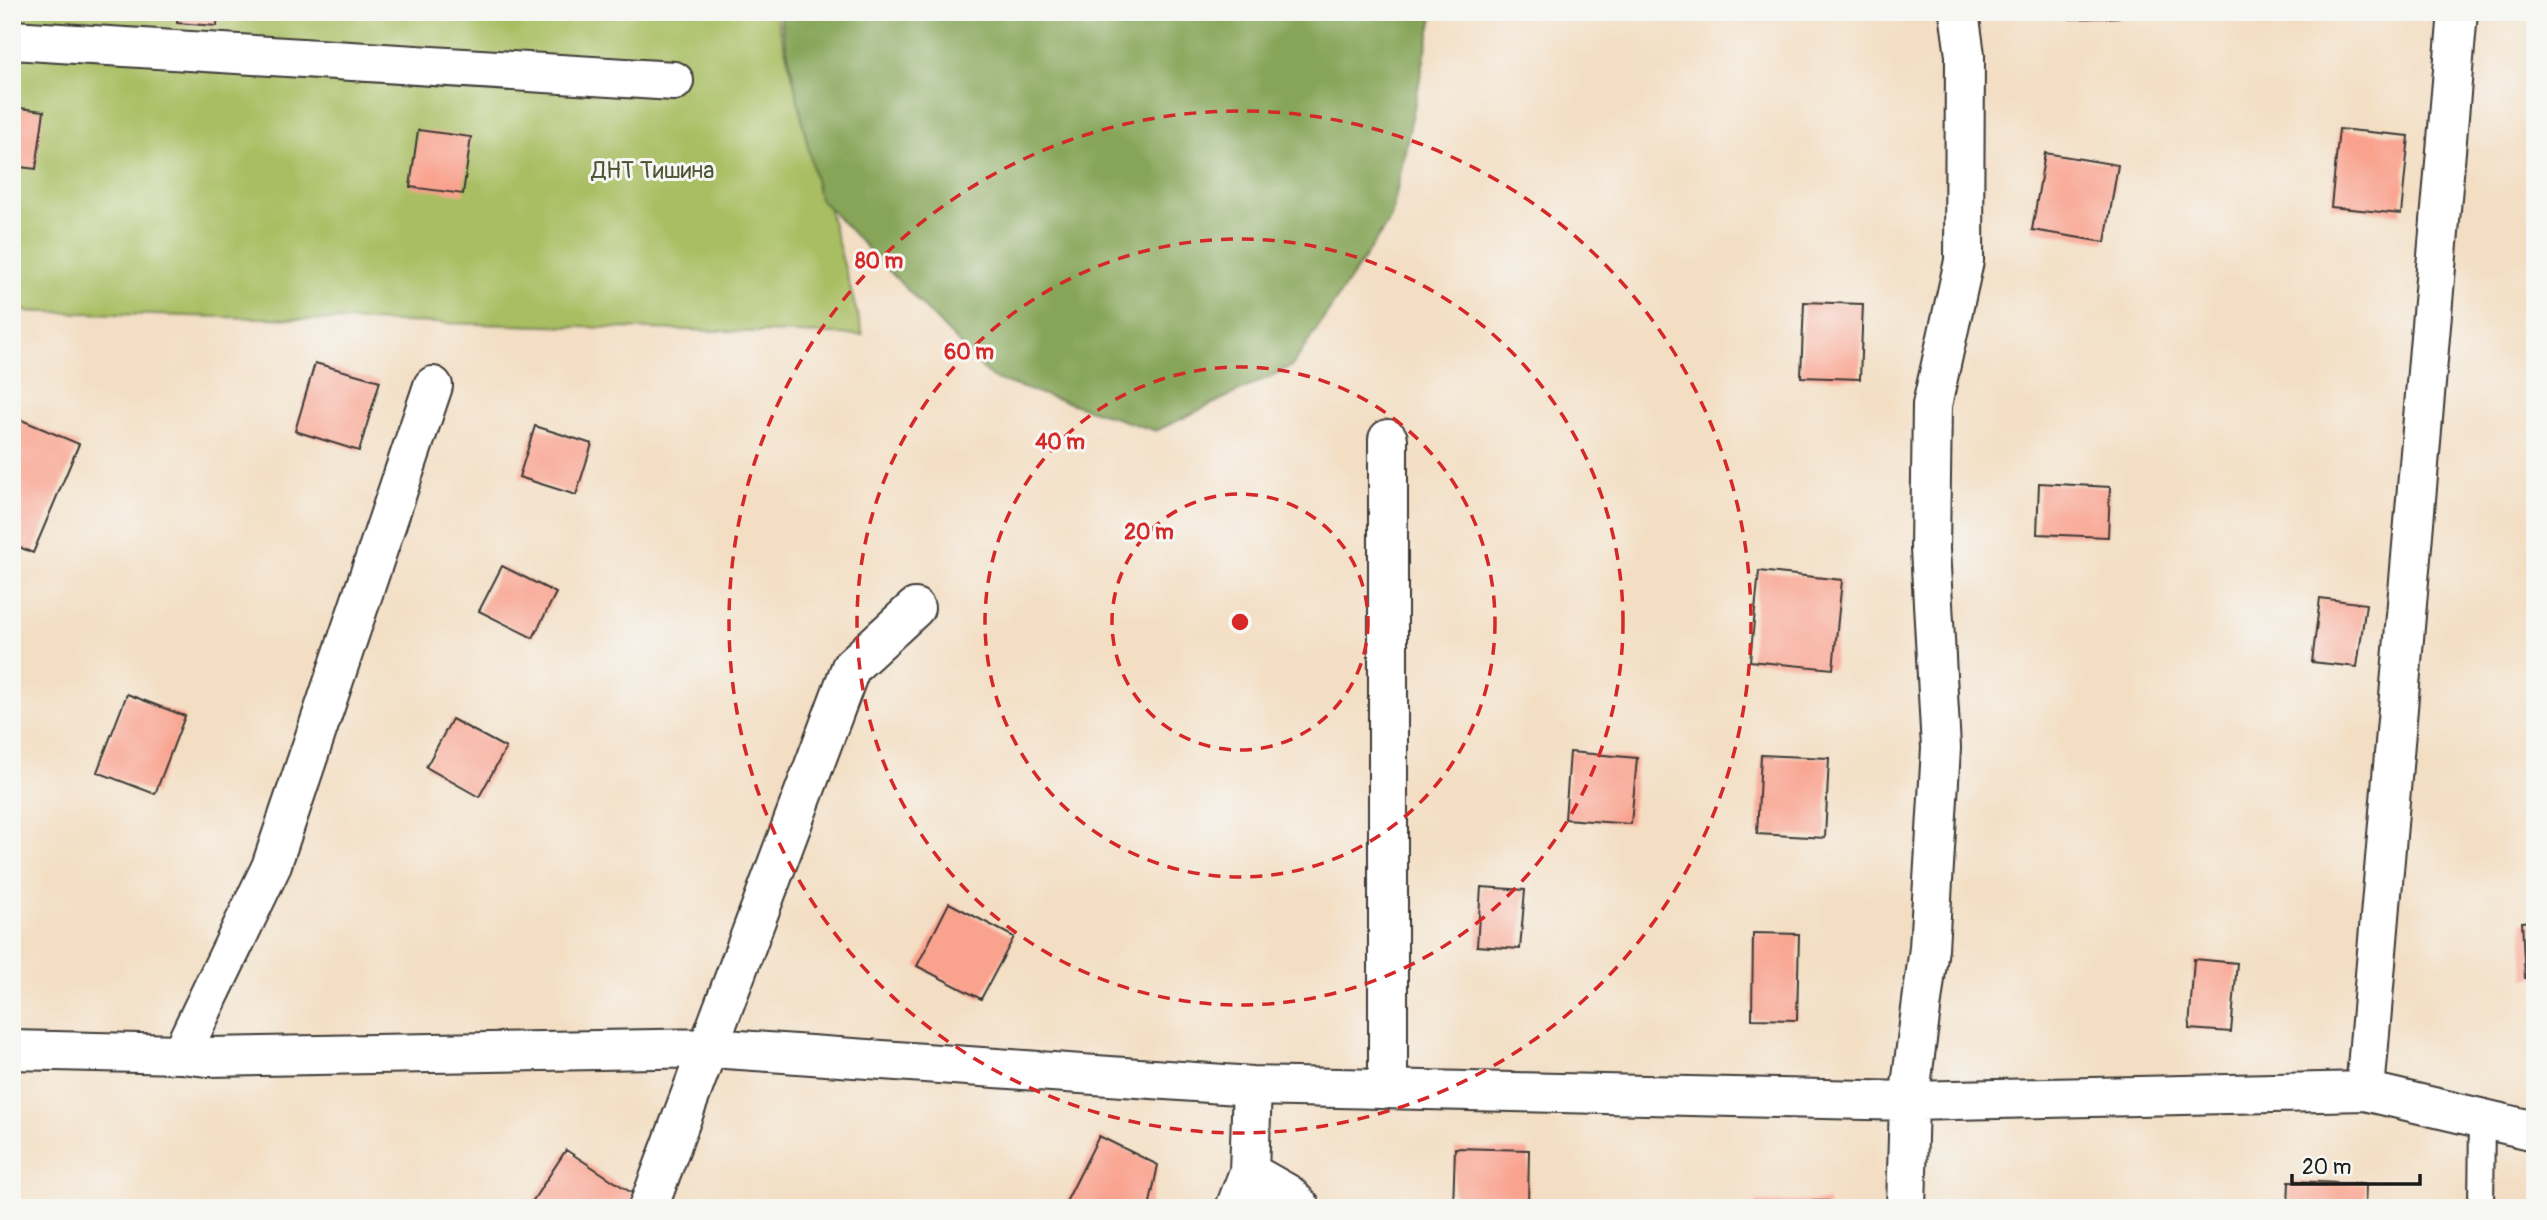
<svg xmlns="http://www.w3.org/2000/svg" width="2547" height="1220" viewBox="0 0 2547 1220" font-family="Pangolin,sans-serif">
  <rect width="100%" height="100%" fill="#f6f6f2"/>
  <filter id="ink" filterUnits="userSpaceOnUse"><feTurbulence type="fractalNoise" baseFrequency=".0143" numOctaves="2"/><feDisplacementMap in="SourceGraphic" scale="14" xChannelSelector="R" yChannelSelector="G"/><feConvolveMatrix kernelMatrix="1 2 1 2 8 2 1 2 1" color-interpolation-filters="sRGB"/></filter>
  <filter id="wash" filterUnits="userSpaceOnUse"><feTurbulence type="fractalNoise" baseFrequency=".00686" numOctaves="4" result="noise"/><feDisplacementMap in="SourceGraphic" scale="28" xChannelSelector="R" yChannelSelector="G"/><feGaussianBlur stdDeviation="1.57" result="paint"/><feColorMatrix in="noise" values="0 0 0 0 0 0 0 0 0 0 0 0 0 0 0 0 0 1.4 0 .05"/><feComposite in="paint" operator="in"/></filter>
  <g filter="url(#wash)">
    <rect width="100%" height="100%" fill="#f3dec3"/>
    <path fill="#a9be62" stroke="#626d3f" stroke-width="2" d="M12,12H775L863,335L12,311Z"/>
    <path fill="#86a558" stroke="#51603a" stroke-width="2" d="M779,12H1434L1391,218L1292,366L1156,431L992,378L819,198Z"/>
    <g id="blocks">
      <path fill="#f9a28e" d="M178,12H218L217,26L177,23Z
        M2069,12H2119V17L2070,19Z
        M12,107L44,111L36,169L12,166Z
        M2339,129L2409,136L2401,214L2331,207Z
        M418,130L471,137L463,194L410,187Z
        M2045,153L2118,165L2105,242L2032,230Z
        M1804,302L1863,304L1860,379L1801,377Z
        M315,363L380,381L359,451L295,431Z
        M12,416L79,444L33,553L12,544Z
        M535,426L592,444L576,495L519,477Z
        M2039,483L2110,487L2108,537L2037,534Z
        M502,566L556,593L533,638L479,611Z
        M1759,571L1842,580L1833,669L1750,661Z
        M2320,598L2366,604L2357,667L2312,662Z
        M127,694L185,716L155,794L97,772Z
        M452,719L506,748L479,797L426,767Z
        M1570,752L1637,758L1631,824L1565,819Z
        M1761,755L1829,758L1825,838L1757,834Z
        M1481,887L1525,890L1520,949L1477,946Z
        M949,903L1014,937L981,999L917,966Z
        M2535,921V978H2525L2522,922Z
        M1753,933L1799,934L1797,1020L1752,1019Z
        M2194,959L2237,963L2231,1032L2189,1029Z
        M1099,1136L1158,1165L1149,1208L1064,1206Z
        M1455,1148L1529,1150L1528,1208H1453Z
        M566,1150L638,1197L631,1208H528Z
        M2289,1181L2366,1184L2365,1208H2288Z
        M1828,1201V1208H1756V1202Z"/>
    </g>
  </g>
  <g filter="url(#ink)">
    <use href="#blocks" fill-opacity="0" stroke="#3c3935" stroke-width="2"/>
    <g fill="none" stroke-linecap="round" stroke-linejoin="round">
      <g stroke="#3c3935" stroke-width="28">
        <path id="service" d="M2481,1208L2482,1118"/>
      </g>
      <g stroke="#3c3935" stroke-width="42">
        <path id="minor" d="M12,40L674,81
          M12,1050L181,1054L207,1057L711,1048L1252,1086L1909,1101L2365,1091L2535,1131
          M181,1054L271,867L433,386
          M1388,1089V439
          M2365,1091L2458,12
          M1249,1172L1288,1194L1301,1208
          M648,1208L851,667L915,608
          M1235,1208L1249,1172L1252,1086
          M1906,1208L1909,1101L1929,948L1941,748L1930,549L1932,405L1964,261L1965,55L1959,12"/>
      </g>
      <use href="#service" stroke="#fff" stroke-width="24"/>
      <use href="#minor" stroke="#fff" stroke-width="38"/>
    </g>
  </g>
  <g fill="none" stroke="#d62828" stroke-width="3.5" stroke-dasharray="12 9">
    <circle cx="1240" cy="622" r="128"/>
    <circle cx="1240" cy="622" r="255"/>
    <circle cx="1240" cy="622" r="383"/>
    <circle cx="1240" cy="622" r="511"/>
  </g>
  <g text-anchor="middle" dominant-baseline="central" stroke-width="6" stroke-linejoin="round" paint-order="stroke">
    <g font-size="24" fill="#4d5534" stroke="#f6f6f2">
      <text x="653" y="170">ДНТ Тишина</text>
    </g>
  </g>
  <circle cx="1240" cy="622" r="10" fill="#d62828" stroke="#f6f6f2" stroke-width="3.5"/>
  <g font-size="21" text-anchor="middle" font-weight="bold" fill="#d62828" stroke="#f6f6f2" stroke-width="6" stroke-linejoin="round" paint-order="stroke">
    <text x="879" y="268">80 m</text>
    <text x="969" y="359">60 m</text>
    <text x="1060" y="449">40 m</text>
    <text x="1149" y="539">20 m</text>
  </g>
  <rect width="2547" height="1220" fill="none" stroke="#f6f6f2" stroke-width="42"/>
  <path d="M2292 1174v10h128v-10" fill="none" stroke="#1c1c1c" stroke-width="3.5"/>
  <text x="2302" y="1174" font-size="21" fill="#1c1c1c" stroke="#f6f6f2" stroke-width="5" paint-order="stroke">20 m</text>
</svg>
